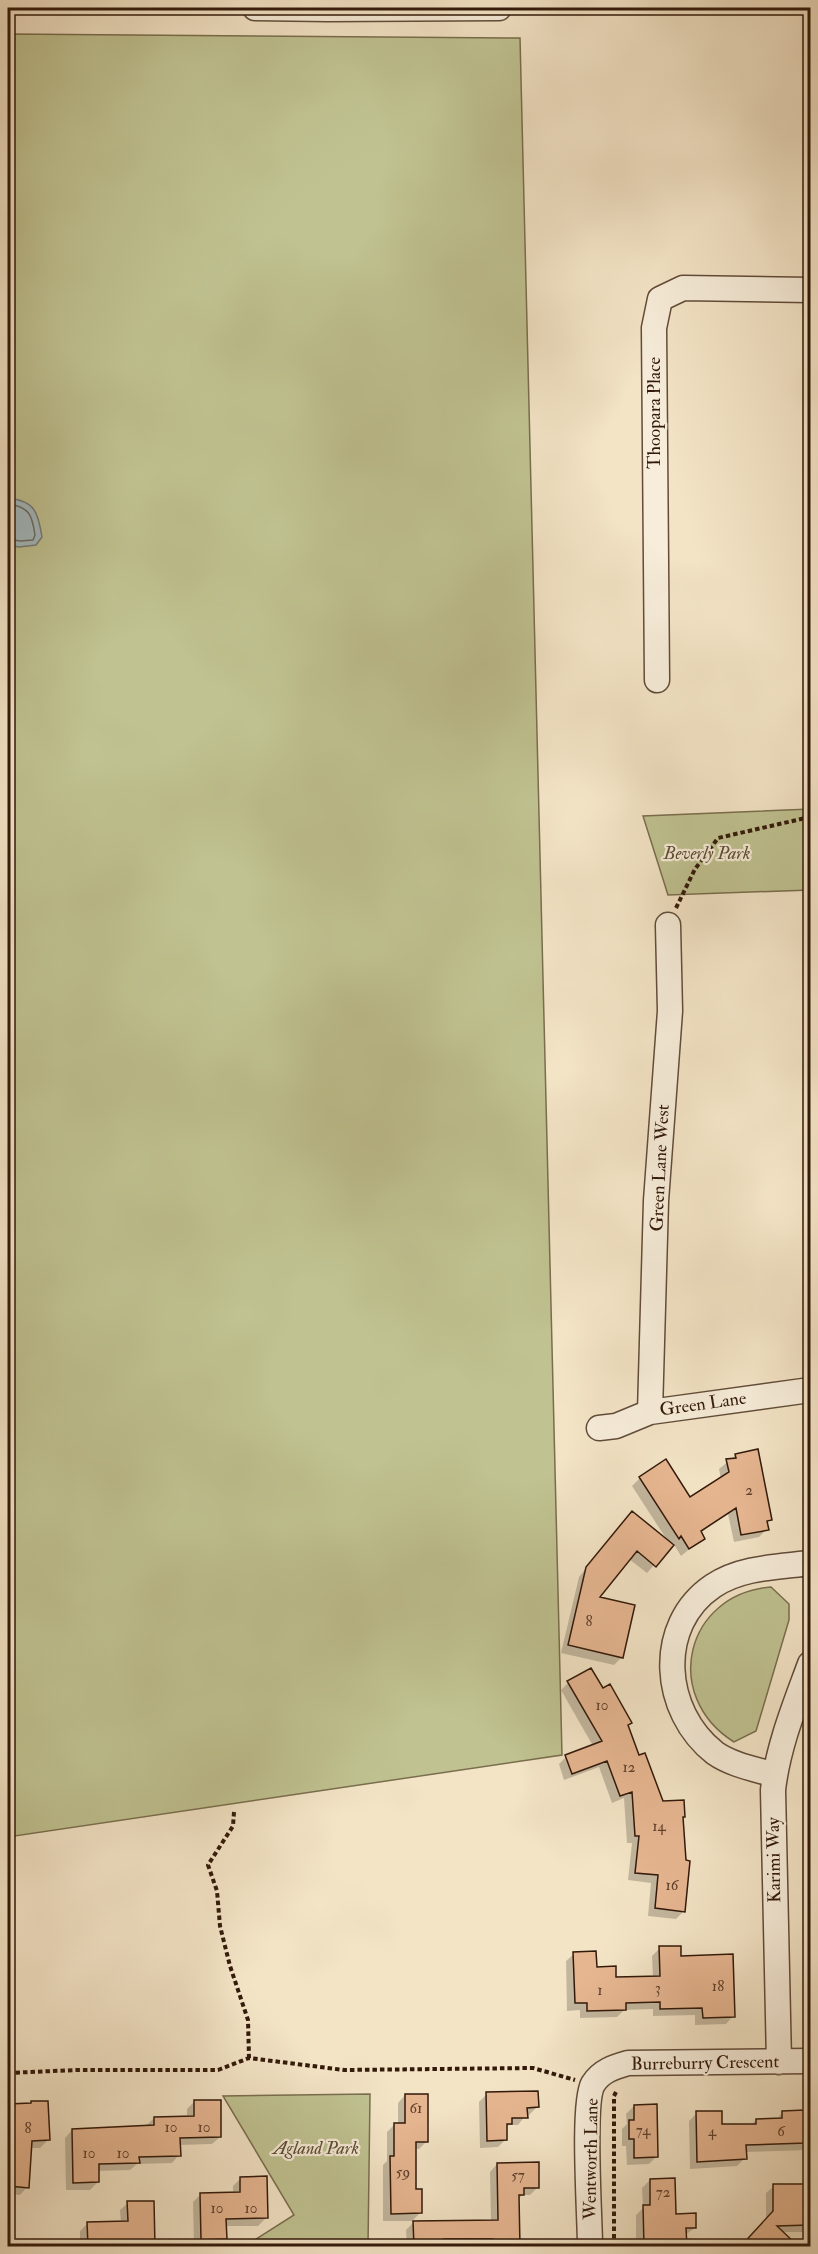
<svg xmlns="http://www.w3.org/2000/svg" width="818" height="2254" viewBox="0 0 818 2254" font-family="'IM FELL Double Pica',serif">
  <rect width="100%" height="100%" fill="#f3e4c6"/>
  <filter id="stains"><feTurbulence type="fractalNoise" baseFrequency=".00333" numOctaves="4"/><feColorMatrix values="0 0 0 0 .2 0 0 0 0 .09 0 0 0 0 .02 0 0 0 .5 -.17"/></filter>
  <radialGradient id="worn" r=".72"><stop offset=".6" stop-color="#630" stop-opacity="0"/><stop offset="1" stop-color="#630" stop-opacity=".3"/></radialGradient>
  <path fill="#c0c291" stroke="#796e4e" stroke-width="1.5" d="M8,34L520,38L562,1755L8,1837Z
    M810,809V890L668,895L643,816Z
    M771,1587L789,1604V1620L756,1731L734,1742C661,1696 685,1594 771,1587Z
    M370,2094L368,2246H245L294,2215L223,2096Z"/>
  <path fill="#a2bbc1" stroke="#757a78" stroke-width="1.5" d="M8,498C35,501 38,512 42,537L36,545L19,547L8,545Z"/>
  <path fill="#0003" d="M736,1455L770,1519L766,1524L767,1529L759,1537L734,1542L728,1514L700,1533L703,1538L681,1556L673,1543L647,1573L629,1559L598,1598L622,1657L614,1665L561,1653L579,1577L624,1521L669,1543L632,1486L640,1478L690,1499L721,1479L719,1469Z
    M568,1683L626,1726L638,1757L662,1803L684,1816L681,1819L684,1911L676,1919L648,1916L651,1883L628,1880L632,1843H627L624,1798L612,1803L599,1767L564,1780L559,1764L566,1757L593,1746L561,1690Z
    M660,1948L733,2016L726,2024L695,2025V2015L653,2016V2009L624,2010L617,2017L580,2018V2010L567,2011L566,1961L574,1954L595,1969L615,1978L653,1977L652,1956Z
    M487,2094L537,2107L529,2115H526L518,2125H509L505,2128L506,2139L498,2147L480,2148L479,2102Z
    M405,2095L426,2142L419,2149H415V2191L420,2213L412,2221H383V2165L387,2161V2132L395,2124H398V2103Z
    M195,2101L220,2137L212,2144L179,2145V2155L172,2163L137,2164L130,2170L97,2171L98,2182L90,2190H66L65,2138L72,2130L146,2126L154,2118H187V2109Z
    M47,2102L48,2140L40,2148H30L27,2187L20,2195L11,2194V2203L8,2206V2105Z
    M634,2106L656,2157L649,2164L627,2165L626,2146H622V2129L627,2124L626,2114Z
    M783,2112H810V2164H807V2150L745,2152V2158L737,2166L690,2169L689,2121L697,2113L721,2125H751L756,2120H776Z
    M497,2164L538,2187L530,2195H522L518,2200V2245L539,2244V2246H407L406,2230L414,2222H491L490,2172Z
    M241,2178L266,2218L258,2226H225V2239L217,2246H194L193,2202L201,2194L233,2193V2186Z
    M650,2180L675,2215L695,2228L685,2235V2246H636V2215L643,2208L642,2188Z
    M774,2186L803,2199L810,2198V2232H782L766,2220V2193Z
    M128,2203L154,2246H80V2231L88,2223H121L120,2210Z"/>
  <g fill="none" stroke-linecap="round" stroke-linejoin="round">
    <path stroke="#6a6a66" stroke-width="1.5" d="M8,504C29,507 32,514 35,535L33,540L20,541L8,539"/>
  </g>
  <path fill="#e6b691" stroke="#32190a" stroke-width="1.5" d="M758,1449L772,1520L767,1521L769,1530L741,1535L736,1508L701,1531L705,1539L689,1549L681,1536L679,1539L639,1477L666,1459L690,1497L729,1472L726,1459L736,1458L735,1454Z
    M632,1511L674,1545L656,1567L637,1551L600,1597L635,1605L623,1658L568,1645L586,1567Z
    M591,1668L603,1688L610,1684L632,1723L628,1725L639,1755L645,1753L663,1801L684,1800L685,1817H683L686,1860L690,1861L685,1912L655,1908L658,1875L635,1873L639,1836H635L632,1792L620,1796L607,1761L572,1774L565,1755L602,1741L567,1681Z
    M659,1946H681V1956L733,1954L735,2017L703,2018L702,2008L660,2009V2002L626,2003V2010L587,2011V2003H575L573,1952L596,1951L597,1967L616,1966V1977L660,1976Z
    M538,2091L539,2107L527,2108L528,2118H512V2124H507V2140L487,2141L486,2092Z
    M405,2094H428V2142H416V2189H422V2213L391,2214L390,2156H394V2123H405Z
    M194,2100H221V2137L180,2138L181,2156L139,2157L140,2163L99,2164V2182L73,2183L72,2129L154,2125V2117L194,2116Z
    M31,2101H48L50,2140L32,2141L29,2188L8,2186V2104L31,2103Z
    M657,2104L658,2157L634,2158V2139H629V2120H634V2105Z
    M805,2110L806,2143L746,2145L747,2159L697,2162L696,2111H722V2124H756V2119L782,2118V2111Z
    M539,2162V2188H524V2195H519L520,2247H493V2239H444L445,2244L438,2245V2247H414L413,2221L498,2220L497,2163Z
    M267,2176L268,2218L226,2219L227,2239L201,2240L200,2193L240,2192V2177Z
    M675,2178L676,2214L696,2213V2228H686L687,2247H644L643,2205H650V2179Z
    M773,2184H804L805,2197H810V2225L777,2226L799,2247H740L773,2211Z
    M127,2201H154L155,2247H88L87,2222L128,2221Z"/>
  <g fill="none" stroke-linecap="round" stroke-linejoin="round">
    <g stroke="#624c39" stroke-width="27">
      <path id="minor" d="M255,8L328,9L499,8
        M657,680L654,328L660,299L683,288L810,290
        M650,1412L656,1201L670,1011L668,925
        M599,1428L616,1426L650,1412L810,1390
        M775,1775C755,1769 732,1765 715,1753C662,1712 655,1625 713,1586C741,1567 778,1567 810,1563
        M779,2062L773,1790C778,1746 795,1705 810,1664
        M590,2246C590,2218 582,2103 593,2084C601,2071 614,2067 628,2063L810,2061"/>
    </g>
    <path stroke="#32190a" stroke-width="4" stroke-dasharray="4.5 3" stroke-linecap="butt" d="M676,908L695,869L718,838L810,817
      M234,1812L233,1826L208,1865L217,1891L220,1926L230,1966L248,2020L249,2058
      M8,2073L77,2070H218L249,2058L344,2070L533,2068L575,2080
      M614,2246V2096L616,2092"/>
    <use href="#minor" stroke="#f7edda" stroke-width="24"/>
  </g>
  <g text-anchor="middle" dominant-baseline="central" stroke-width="4.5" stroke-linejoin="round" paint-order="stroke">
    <g font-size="15" fill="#5f402c">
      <text x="749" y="1490">2</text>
      <text x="589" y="1621">8</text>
      <text x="602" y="1705">10</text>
      <text x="629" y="1767">12</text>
      <text x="659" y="1826">14</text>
      <text x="672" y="1885">16</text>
      <text x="718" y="1986">18</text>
      <text x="658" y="1988">3</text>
      <text x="600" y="1990">1</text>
      <text x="416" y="2108">61</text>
      <text x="171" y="2127">10</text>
      <text x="204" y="2127">10</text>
      <text x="28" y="2128">8</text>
      <text x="643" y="2130">74</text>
      <text x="712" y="2131">4</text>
      <text x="781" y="2131">6</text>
      <text x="89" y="2153">10</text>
      <text x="123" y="2153">10</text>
      <text x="403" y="2172">59</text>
      <text x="518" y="2175">57</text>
      <text x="663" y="2192">72</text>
      <text x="217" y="2208">10</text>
      <text x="251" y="2208">10</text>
    </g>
    <g font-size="18" fill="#32190a" stroke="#f7edda">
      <text transform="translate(654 413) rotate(-90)">Thoopara Place</text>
      <text transform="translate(660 1168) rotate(-87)">Green Lane West</text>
      <text transform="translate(703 1404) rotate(-8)">Green Lane</text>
      <text transform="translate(774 1860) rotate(-91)">Karimi Way</text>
      <text transform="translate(705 2063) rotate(-1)">Burreburry Crescent</text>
      <text transform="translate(591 2159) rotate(-89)">Wentworth Lane</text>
    </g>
    <g font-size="18" font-style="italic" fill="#5d4c32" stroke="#f7edda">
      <text x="707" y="853">Beverly Park</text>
      <text x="316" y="2148">Agland Park</text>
    </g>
  </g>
  <rect width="818" height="2254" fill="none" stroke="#f3e4c6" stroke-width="30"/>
  <rect x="9" y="9" width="800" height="2236" fill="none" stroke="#32190a" stroke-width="3"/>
  <rect x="15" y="15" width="788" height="2224" fill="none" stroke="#32190a" stroke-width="1.5"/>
  <rect width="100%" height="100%" filter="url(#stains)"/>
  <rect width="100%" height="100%" fill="url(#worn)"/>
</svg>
